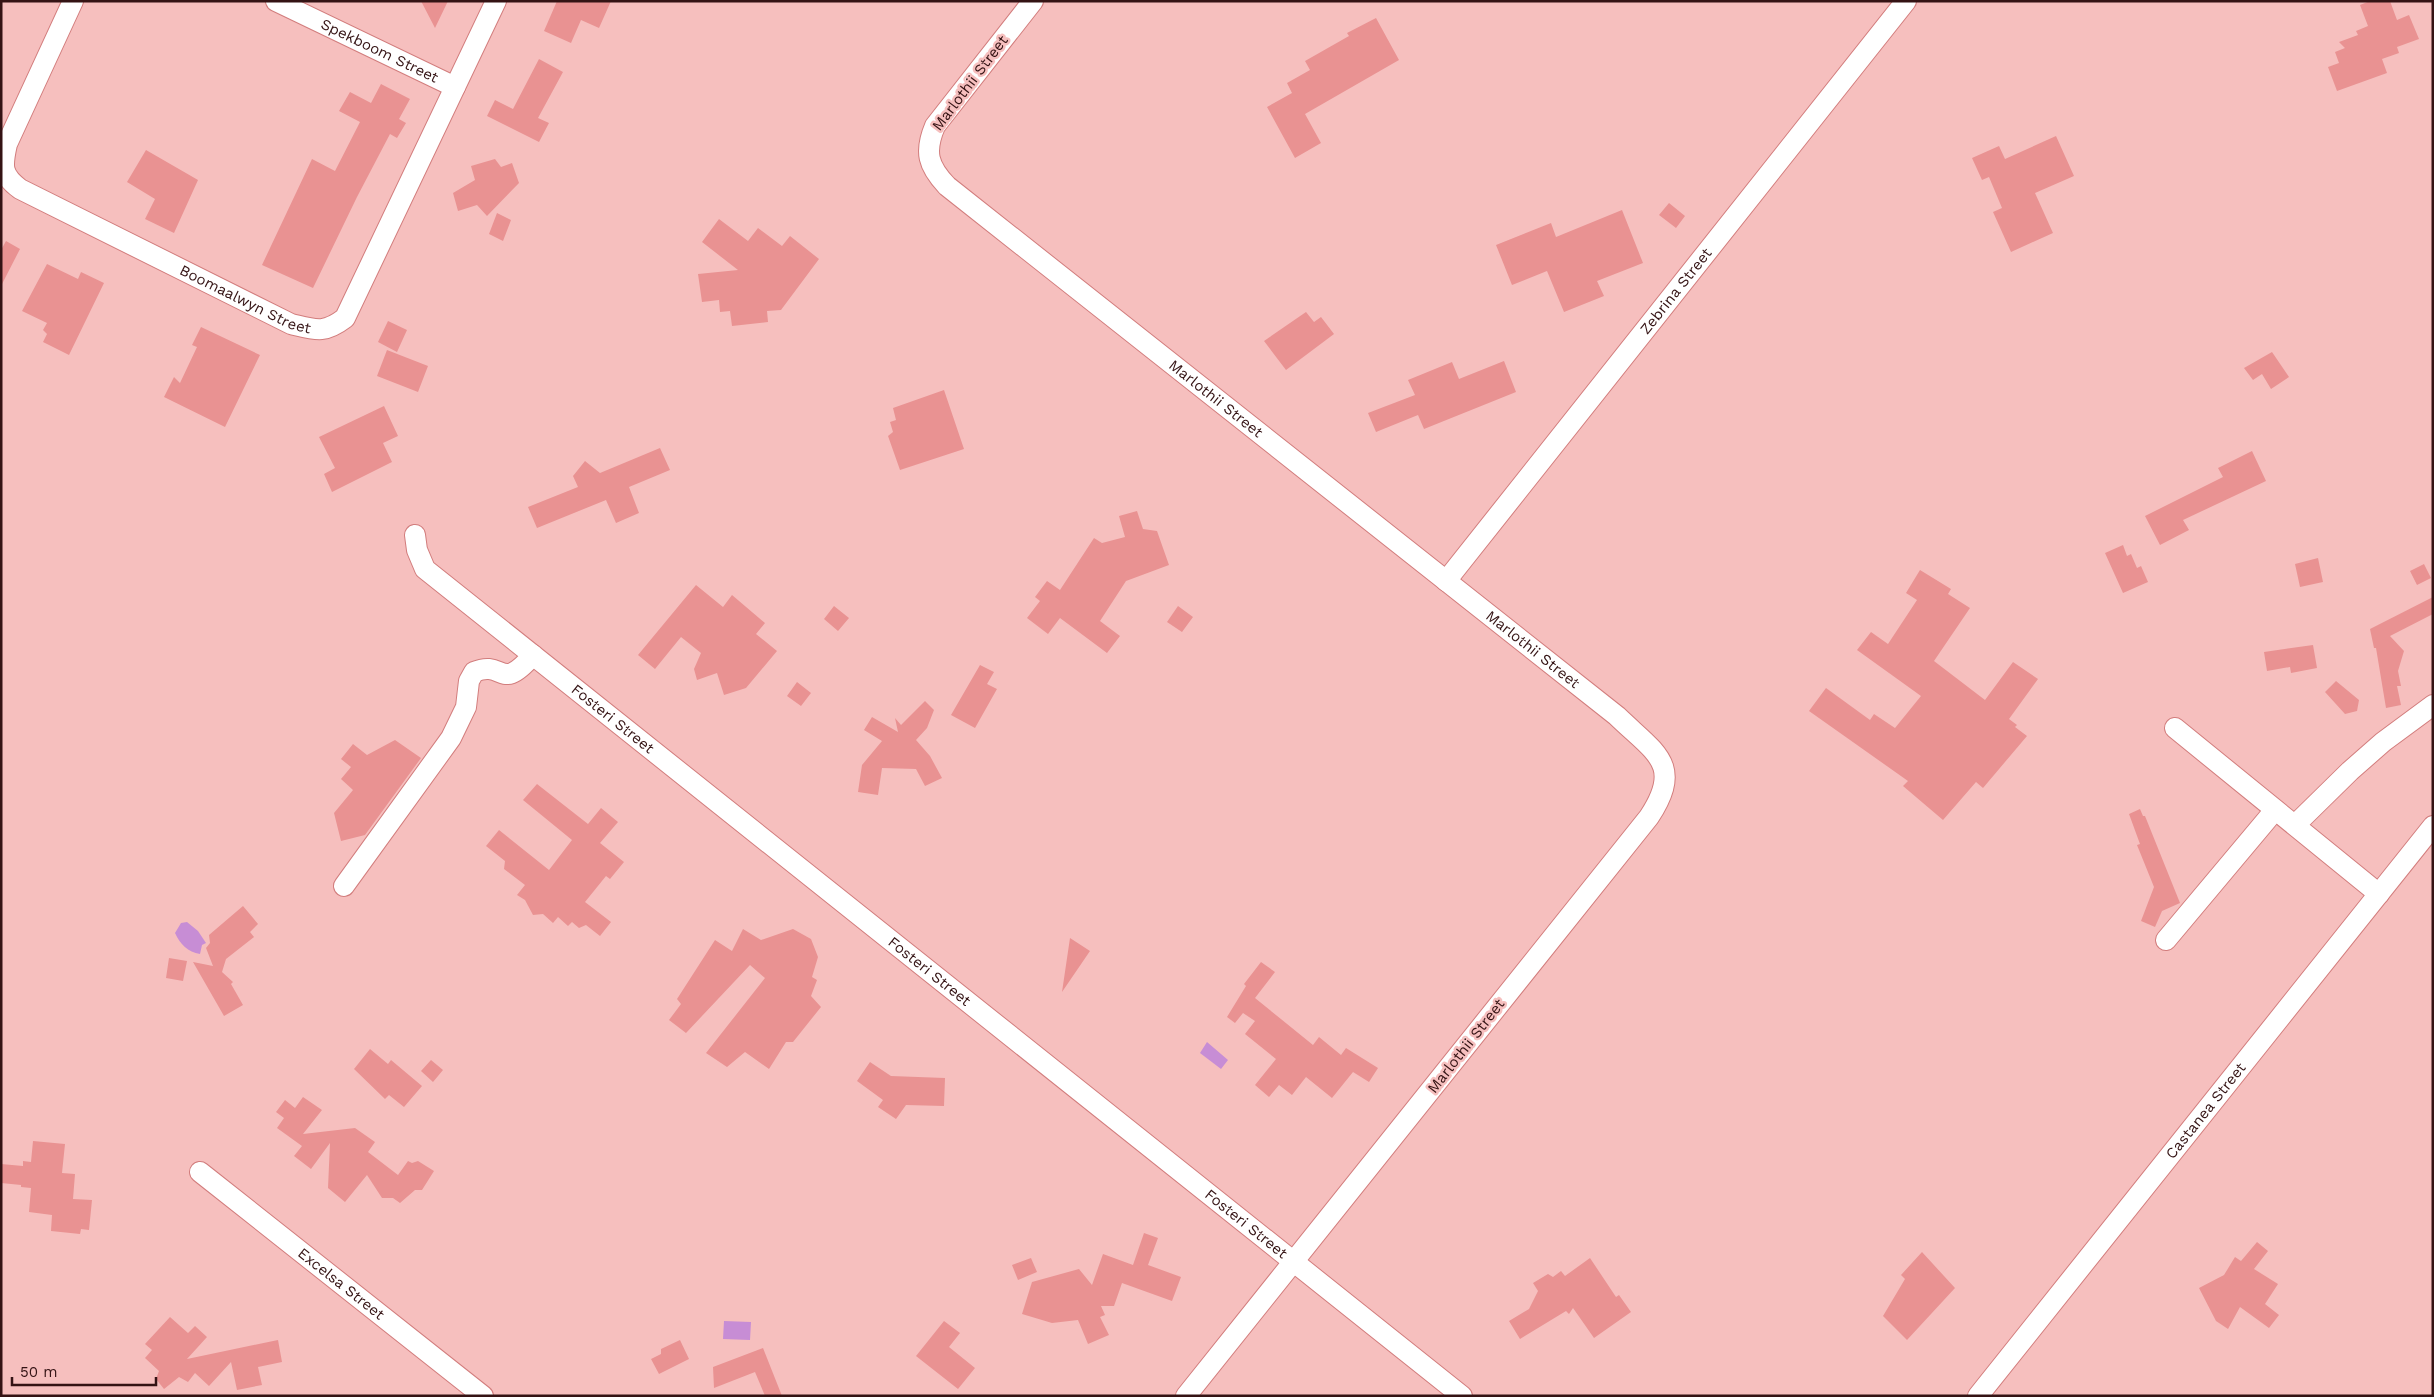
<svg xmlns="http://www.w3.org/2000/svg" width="2434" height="1397" viewBox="0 0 2434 1397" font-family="'Work Sans',sans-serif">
  <rect width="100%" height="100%" fill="#f6bfbe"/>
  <path fill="#c78dd5" d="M187,922L198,931L206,943L202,945L200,954C188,952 180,944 175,933L181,923Z
    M1207,1042L1228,1060L1221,1069L1200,1053Z
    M724,1321L751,1322L750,1340L723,1339Z"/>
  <path fill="#e99292" d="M421,1H448L435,28Z
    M557,1H611L599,28L581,20L571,43L544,31Z
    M2370,1H2390L2397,20L2409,15L2419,39L2397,47L2399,53L2382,59L2387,73L2337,91L2328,67L2339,63L2335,52L2345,48L2339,42L2358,35L2356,31L2368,26L2360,5Z
    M1376,18L1399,60L1305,114L1321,143L1295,158L1267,107L1292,93L1287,83L1310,70L1305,61L1349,36L1347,33Z
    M539,59L563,72L538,118L549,123L539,142L487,116L495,100L513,109Z
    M381,84L410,99L399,119L406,123L397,138L390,134L357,197L313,288L262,265L312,159L335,171L360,122L339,111L350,92L371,103Z
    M2056,136L2074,176L2035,193L2053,233L2011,252L1993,212L2002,208L1989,177L1982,180L1972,158L1999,146L2005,159Z
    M146,150L198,180L174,233L145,219L155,199L127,182Z
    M495,159L501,167L512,163L519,183L487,216L477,205L458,211L453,193L475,180L471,166Z
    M1669,203L1685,216L1676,228L1659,215Z
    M1622,210L1643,263L1597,281L1604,296L1564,312L1547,271L1512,285L1496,245L1551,223L1556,237Z
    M497,213L511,220L503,241L489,234Z
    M719,219L748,241L758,228L782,246L790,236L819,259L781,310L767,311L768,322L732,326L730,311L720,312L719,300L702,302L698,274L738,270L702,242Z
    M6,241L20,249L1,286V250Z
    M47,264L78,279L81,272L104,283L69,355L43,342L47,334L43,330L47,323L22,311Z
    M1306,312L1314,322L1321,317L1334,334L1286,370L1264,341Z
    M388,321L407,330L397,352L378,342Z
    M201,327L260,355L225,427L164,397L174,377L180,383L197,347L192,345Z
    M387,350L428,366L418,392L377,376Z
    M2272,352L2289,377L2271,389L2262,374L2253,380L2244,368Z
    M1504,361L1516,392L1424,429L1418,415L1376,432L1368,413L1415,395L1408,380L1452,362L1459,379Z
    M944,390L964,449L900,470L888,436L893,432L890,422L896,420L893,408Z
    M384,406L398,436L383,443L392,462L332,492L324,474L335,468L319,437Z
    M660,448L670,470L629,487L639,513L616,523L606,500L537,528L528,507L578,487L573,476L585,461L600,473Z
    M2252,451L2266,481L2183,520L2189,530L2160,545L2145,516L2223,477L2218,468Z
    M1137,511L1143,529L1157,531L1169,565L1126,581L1100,621L1120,636L1107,653L1060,618L1048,634L1027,618L1040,601L1035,597L1047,581L1060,590L1094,538L1102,543L1125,537L1119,516Z
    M2123,545L2127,556L2131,554L2137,568L2141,566L2148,582L2123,593L2105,553Z
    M2318,558L2323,582L2300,587L2295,564Z
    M2424,564L2431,578L2417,585L2410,571Z
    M1920,570L1951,589L1948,594L1970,608L1934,661L1985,700L2013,662L2038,679L2009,719L2017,725L2015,727L2027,736L1983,788L1976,782L1943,820L1903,786L1908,781L1809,711L1826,688L1870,720L1874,714L1895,728L1921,696L1857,650L1871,632L1888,644L1917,600L1906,593Z
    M696,585L723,607L732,595L765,623L756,634L777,651L746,688L724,695L717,673L697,680L694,669L701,653L681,637L655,669L638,655Z
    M2433,597V614L2390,636L2404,651L2398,671L2401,686H2397L2401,705L2386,708L2376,648H2374L2370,629Z
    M834,606L849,618L838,631L824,619Z
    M1178,606L1193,617L1182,632L1167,622Z
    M2313,645L2317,668L2291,673L2290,667L2267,671L2264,652Z
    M980,665L994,672L987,684L997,689L975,728L951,715Z
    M2336,681L2359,700L2357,711L2345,714L2325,692Z
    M797,682L811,693L801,706L787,696Z
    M925,701L934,710L927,728L916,740L930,756L942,778L925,786L916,769L882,768L878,795L858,792L862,765L882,741L864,730L872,717L898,732L895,718L901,725Z
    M395,740L421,758L365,835L341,841L334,813L353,790L341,779L351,767L341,759L353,744L367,755Z
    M537,784L588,824L601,808L618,822L600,843L624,862L610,879L606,876L585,902L611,922L600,936L586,925L579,928L572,922L568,926L558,917L553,923L543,914L533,915L525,900L517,895L525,885L504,869L505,861L486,846L499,830L549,870L572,840L523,800Z
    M2140,809L2143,816H2145L2180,903L2162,911L2155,927L2141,921L2154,887L2137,845L2140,844L2129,814Z
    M243,906L258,924L250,932L254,937L226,959L222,972L233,982L231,984L243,1005L224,1016L193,962L213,966L206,948L210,943L209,935Z
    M743,929L761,940L793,929L811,939L818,957L812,977L817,980L811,996L821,1007L793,1042H786L769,1069L745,1052L727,1067L706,1053L765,978L750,965L686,1033L669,1020L681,1004L677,999L715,940L732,951Z
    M1070,938L1090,951L1062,992Z
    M169,958L187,961L183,981L166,978Z
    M1261,962L1275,972L1255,998L1313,1045L1319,1037L1341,1055L1346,1048L1378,1068L1369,1082L1353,1072L1332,1098L1306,1077L1292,1095L1279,1085L1269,1097L1255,1085L1276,1059L1245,1034L1255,1021L1243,1013L1235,1023L1227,1017L1246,986L1244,984Z
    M370,1049L388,1064L391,1060L422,1086L404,1107L389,1095L385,1099L354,1069Z
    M431,1060L443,1070L433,1082L421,1071Z
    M870,1062L891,1076L945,1078L944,1106L906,1105L896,1119L878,1107L883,1100L857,1081Z
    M303,1097L322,1110L303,1134L355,1128L375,1142L368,1152L398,1175L408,1161L412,1163L418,1161L434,1171L422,1190H415L400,1203L393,1198H382L367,1175L345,1202L328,1188L330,1143L311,1169L294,1156L302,1146L277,1128L284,1118L276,1112L285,1100L295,1108Z
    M33,1141L65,1144L62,1173L75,1174L73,1199L92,1200L89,1230L81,1229L80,1234L51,1231L52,1215L29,1212L31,1188L21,1187V1185L1,1183V1164L23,1166V1161L31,1162Z
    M1144,1233L1158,1238L1148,1265L1181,1277L1172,1301L1122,1283L1114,1306H1101L1105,1315L1100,1317L1109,1335L1088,1344L1078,1320L1052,1323L1022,1314L1032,1282L1079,1269L1092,1285L1103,1254L1133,1265Z
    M2257,1242L2268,1251L2254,1269L2278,1284L2265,1304L2279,1315L2269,1328L2240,1307L2228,1329L2216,1321L2199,1288L2224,1275L2235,1257L2241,1261Z
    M1922,1252L1955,1288L1907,1340L1883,1316L1905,1279L1901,1275Z
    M1031,1258L1037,1272L1018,1280L1012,1265Z
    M1590,1258L1616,1297L1619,1295L1631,1312L1594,1338L1573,1308L1569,1314L1566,1311L1520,1339L1509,1321L1529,1309L1538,1291L1533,1283L1548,1274L1553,1277L1561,1271L1565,1276Z
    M170,1317L188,1333L195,1326L207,1337L187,1359L278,1340L282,1362L258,1367L262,1385L237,1390L231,1362L209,1386L195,1373L188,1382L179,1377L164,1389L156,1379L159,1371L145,1358L152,1350L145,1344Z
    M944,1321L960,1333L949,1347L975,1368L958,1389L916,1356Z
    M680,1340L689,1359L659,1374L651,1359L661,1354V1349Z
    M763,1348L782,1396H765L755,1372L714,1388L713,1367Z"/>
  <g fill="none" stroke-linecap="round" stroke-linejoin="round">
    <g stroke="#d27d7d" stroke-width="22">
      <g id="minor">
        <path id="s1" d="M73,1L7,144C2,166 1,175 20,189L291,324C316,330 324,334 345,318L496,1"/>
        <path id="s2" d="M276,1L455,87"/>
        <path id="s3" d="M1033,1L935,126C924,152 928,166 947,186L1617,716C1655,753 1684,764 1649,817L1186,1396"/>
        <path id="s4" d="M415,535L417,550L425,569L1462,1396"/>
        <path id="s5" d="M1446,581L1906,1"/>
        <path d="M2175,728L2379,894"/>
        <path d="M2295,825L2350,771L2383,742L2433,705"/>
        <path d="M344,886L451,738L466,707L469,681L474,672C505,659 499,694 533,655"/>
        <path d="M2166,940L2275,810"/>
        <path id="s6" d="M200,1172L483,1396"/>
        <path id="s7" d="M1978,1396L2433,826"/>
      </g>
    </g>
    <use href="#minor" stroke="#fff" stroke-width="20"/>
  </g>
  <g text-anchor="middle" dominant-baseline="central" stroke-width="5" stroke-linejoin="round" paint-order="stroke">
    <g font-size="15" fill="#341314" stroke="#f6bfbe">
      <text stroke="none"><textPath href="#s2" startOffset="115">Spekboom Street</textPath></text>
      <text transform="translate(970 83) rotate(-53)">Marlothii Street</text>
      <text stroke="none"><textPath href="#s5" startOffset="370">Zebrina Street</textPath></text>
      <text stroke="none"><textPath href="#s1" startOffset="460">Boomaalwyn Street</textPath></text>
      <text stroke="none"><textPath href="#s3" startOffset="568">Marlothii Street</textPath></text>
      <text stroke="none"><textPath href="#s3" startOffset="972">Marlothii Street</textPath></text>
      <text stroke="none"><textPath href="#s4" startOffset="276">Fosteri Street</textPath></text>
      <text stroke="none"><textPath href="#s4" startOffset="681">Fosteri Street</textPath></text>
      <text transform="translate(1466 1046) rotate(-52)">Marlothii Street</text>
      <text stroke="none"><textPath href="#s7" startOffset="365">Castanea Street</textPath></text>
      <text stroke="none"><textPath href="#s4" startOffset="1086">Fosteri Street</textPath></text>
      <text stroke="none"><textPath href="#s6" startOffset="180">Excelsa Street</textPath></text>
    </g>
  </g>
  <rect width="2434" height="1397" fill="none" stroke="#341314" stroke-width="5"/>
  <path d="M12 1377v8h144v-8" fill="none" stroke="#341314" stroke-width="2.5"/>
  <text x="20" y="1377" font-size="15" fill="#341314" stroke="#f6bfbe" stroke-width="4" paint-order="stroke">50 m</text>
</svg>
